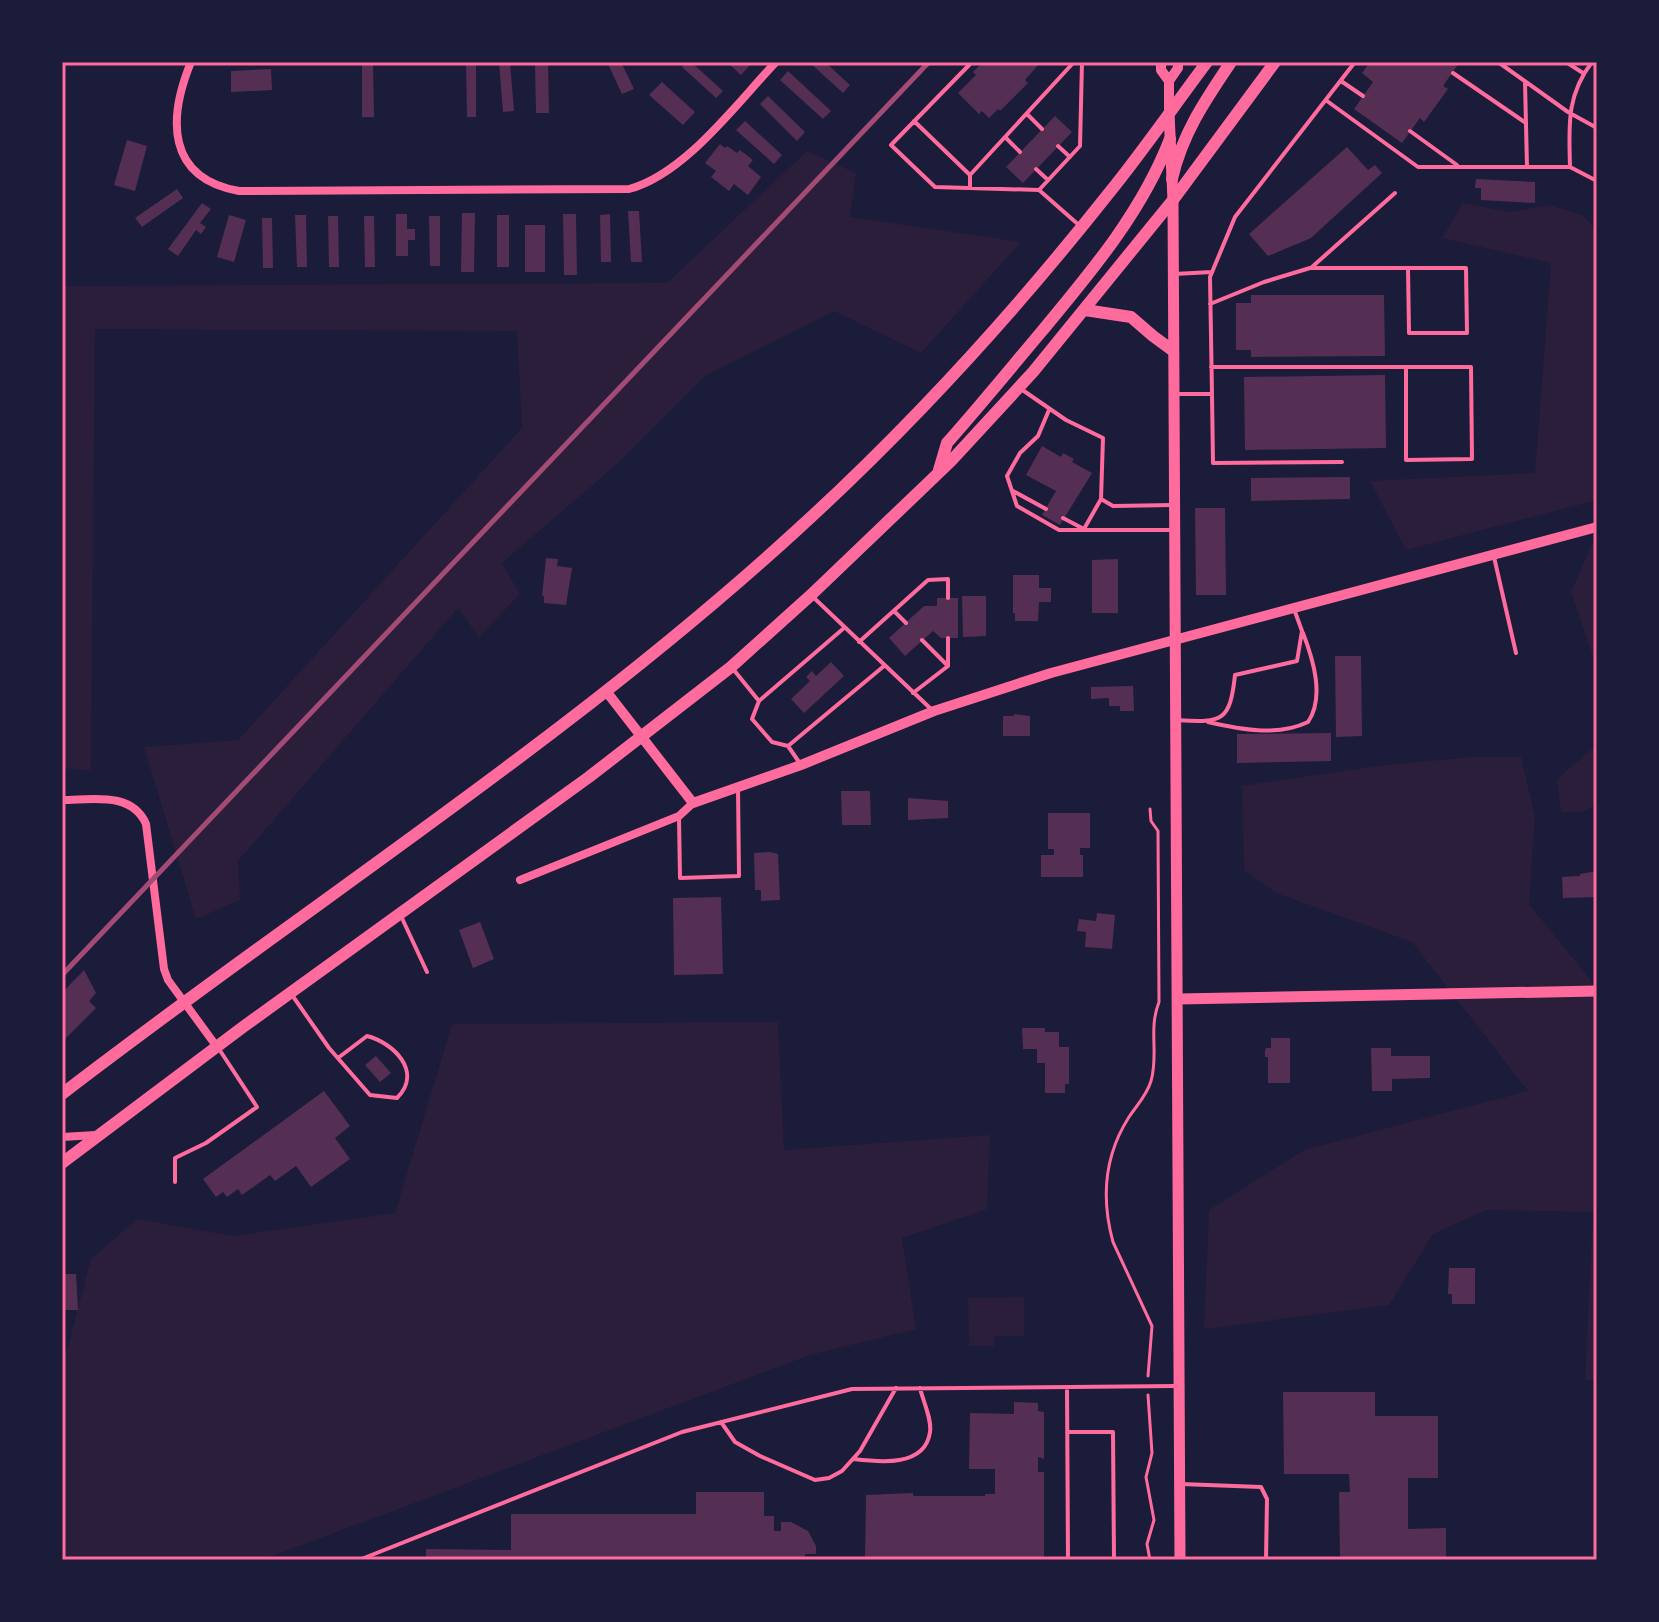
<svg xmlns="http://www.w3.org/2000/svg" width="1659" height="1622" viewBox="0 0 1659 1622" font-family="Figtree,sans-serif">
  <rect width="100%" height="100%" fill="#1b1b3a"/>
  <path fill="#2a1e3b" d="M807,151L856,173L850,217L1021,242L921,353L834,311L706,375L617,464L502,563L520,594L479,637L458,608L238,861L240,900L196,919L144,747L238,740L522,428L517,331L95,329L91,771L62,768V286L667,283Z
    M1463,203L1511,212L1549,205L1582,215L1597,230V500L1406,550L1370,481L1535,473L1551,263L1442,238Z
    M1597,533V668L1571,592Z
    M1597,745V804L1582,812H1561L1557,779Z
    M1471,757H1521L1535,816L1529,904L1597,988V1380H1585L1593,1212L1486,1210L1433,1234L1389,1305L1204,1329L1209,1210L1304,1150L1528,1091L1412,942L1276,893L1244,870L1242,786L1377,766Z
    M778,1022L784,1150L990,1135L987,1209L902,1238L916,1329L810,1355L262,1560H62V1354L67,1350L91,1259L137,1219L233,1236L395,1213L452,1024Z
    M1024,1297V1336H995L994,1346H969L968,1298Z"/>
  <path fill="#542f53" d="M362,62H373L374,117H362Z
    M466,62H476V117H467Z
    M499,62H510L514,111L503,112Z
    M535,62H548L549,113H536Z
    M607,62H621L634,89L622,94Z
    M686,62H691L723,91L716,98L682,67Z
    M727,62H746L750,65L741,75Z
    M809,62H825L850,85L843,93Z
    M983,62L986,65L989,62H1037L1039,64L1025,80L1028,83L1000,111L998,109L989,118L982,111L979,114L958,93L976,75L973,72Z
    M1370,62H1458L1459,63L1443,86L1448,89L1424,122L1420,118L1402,143L1354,109L1373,82L1362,73Z
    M271,69L272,90L231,92V71Z
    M788,71L831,111L823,119L780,80Z
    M662,82L695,112L683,125L649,95Z
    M768,96L805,132L797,141L760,104Z
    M1055,116L1072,132L1023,183L1006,167Z
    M745,121L782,155L774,164L736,130Z
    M127,140L147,146L135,191L114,185Z
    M720,144L725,148L727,146L737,153L740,150L753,160L748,166L761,177L748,195L734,184L729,191L711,177L716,171L705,163Z
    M1347,147L1368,170L1375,165L1382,173L1311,238L1268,256L1249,234Z
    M1476,179L1535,182V203L1481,200V188H1475Z
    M177,189L183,198L142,227L135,218Z
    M202,203L211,209L200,223L206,227L201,234L196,230L178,256L168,249Z
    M628,211H639L642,262H631Z
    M462,213H475L474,272H461Z
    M396,214H407V229H415V240H408V256H396Z
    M563,214H576L577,275H564Z
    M610,214L611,262H601L600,215Z
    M229,215L246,220L234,262L217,257Z
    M295,215H306L307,267H297Z
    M497,215H509V267H497Z
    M328,216H338L339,267H329Z
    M364,216H374L375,267H365Z
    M429,216H440V266H430Z
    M262,218H272L273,268H263Z
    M525,225H545V272H525Z
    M1251,295H1384L1385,356L1251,357V350H1236V303H1251Z
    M1385,375L1386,448L1245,450L1244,377Z
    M1042,446L1061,457L1063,453L1074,459L1072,462L1092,473L1060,525L1042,515L1056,491L1026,475Z
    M1350,477V499L1251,501V478Z
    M1195,508H1225L1226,595H1196Z
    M546,558L558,559L557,566L572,568L566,605L544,603V596H542Z
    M1118,559V613H1092V560Z
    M1013,575H1039V588H1051V602H1039L1038,621H1015V613H1013Z
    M962,596H986V636L963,637Z
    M937,598H958V638H941L933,631L905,656L889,638L924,606H937Z
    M1335,656H1361L1362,736L1336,737Z
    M831,662L844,676L804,713L791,699L810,681L806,677L812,671L816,676Z
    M1133,686L1134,711H1120V706H1109V698L1091,699V687Z
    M1014,714L1030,716V736H1003V716H1014Z
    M1331,733V761L1237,763V734Z
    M841,791H870L871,825H842Z
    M908,798L948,801V818L908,820Z
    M1048,813H1090V848H1080V855H1083V877H1041V855H1054V849H1048Z
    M770,852L778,854L780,900L761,901V890H755L754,853Z
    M1591,872H1597V897L1563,898L1562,877L1580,876V874Z
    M721,897L723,974L674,975L673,898Z
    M1097,913L1115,915L1112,949L1085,947L1086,932L1077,931L1079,919L1096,921Z
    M480,922L494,959L473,968L459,930Z
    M84,970L96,993L89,1001L96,1008L62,1042V993Z
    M1022,1028H1045V1032H1059V1047H1069V1084H1065V1093H1045V1063H1037V1049H1023Z
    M1271,1038H1290V1083H1268V1057H1265V1051L1266,1048H1271Z
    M1371,1048H1391V1056H1430V1078L1392,1079V1091H1372Z
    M376,1056L391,1073L380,1082L365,1065Z
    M324,1091L350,1126L335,1138L350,1159L311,1187L296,1166L275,1181L270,1175L242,1195L238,1189L227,1197L223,1192L216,1197L203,1179Z
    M1449,1268H1475V1304H1452V1294H1448Z
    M62,1274H76L78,1310H62Z
    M1283,1392H1375V1416H1438V1478H1408V1529L1446,1528V1560H1340L1339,1492H1350L1349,1474H1284Z
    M1014,1402L1038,1403V1411L1044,1412V1459L1038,1457V1472H1044V1560H865L866,1495L913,1493V1496H985V1494H995V1469H969L970,1413L1014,1414Z
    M696,1492H764V1516H774V1531H781V1522H791L808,1531L816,1546V1554H805V1560H426V1549L511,1550V1514H696Z"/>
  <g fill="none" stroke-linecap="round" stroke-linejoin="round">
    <path stroke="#ff6b9d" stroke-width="3" d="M1148,1376L1152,1326L1113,1242C1101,1198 1104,1156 1129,1117C1137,1105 1147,1095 1151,1081C1159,1054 1148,1030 1159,1002L1158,831L1151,821L1150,809
      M1148,1395L1152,1453L1146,1477L1154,1520L1147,1544L1150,1560"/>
    <path stroke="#ff6b9d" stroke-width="4" d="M972,62L891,145L935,187L1039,190L1080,226
      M1498,62L1568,112L1597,128
      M1566,62L1583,73
      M1453,73L1526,123
      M1341,81L1363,96
      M1525,82L1527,167
      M1327,101L1418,167H1570C1569,126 1566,96 1592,62
      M1027,114L1042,129
      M914,121L970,175
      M1410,131L1457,165
      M1005,137L1020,152
      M1058,146L1070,157
      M1570,167L1597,181
      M1036,169L1048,180
      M970,187V175L1074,62
      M1039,190L1080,146L1082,62
      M1312,267L1395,193
      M1174,274L1212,272
      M1210,304L1264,282L1310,268H1466L1467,333H1409L1408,268
      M1211,367H1406V460L1472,459L1471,367H1406
      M1021,389L1066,420L1103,438L1101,499L1084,529
      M1175,394H1212L1210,277L1235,217L1355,62
      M1212,395L1213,463L1342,462
      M1049,410L1038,436L1020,453L1007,476L1017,506L1059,530H1173
      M1013,491L1046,509
      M1101,499L1113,506L1173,505
      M1063,518L1082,528
      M1494,557L1516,653
      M813,597L931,709
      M894,611L906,623
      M922,640L948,666
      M859,642L928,580L948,579V598
      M733,669L759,701
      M913,693L948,666V638
      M1178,720C1223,723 1230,721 1235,675L1297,661L1302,631L1294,609
      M1208,722C1239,729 1277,737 1308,722C1325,697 1313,659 1303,633
      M788,746L884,666
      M799,762L788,746L772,742L752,719L759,701L844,628
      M679,818L680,878L739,876L738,787
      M401,916L427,972
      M292,995L329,1048L370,1095L397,1098C423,1072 394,1043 367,1036L338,1058
      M175,1182V1158L206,1143L257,1107L219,1049
      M1067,1387L1068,1560
      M721,1422L735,1442L760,1456L815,1480L829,1478L842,1471L860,1451L896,1388
      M1067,1432H1113L1114,1560
      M853,1459C878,1462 925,1468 930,1432C932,1419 923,1401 920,1388
      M1181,1484L1261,1487L1267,1499L1266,1560
      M359,1560L682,1432L852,1389L1176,1386"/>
    <path stroke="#ff6b9d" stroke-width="8" d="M191,62C168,118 166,178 239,191L629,189C685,174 736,104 776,62
      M62,800C91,800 132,791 146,824L164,969L168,980L217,1047
      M520,880L679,816L693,803
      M62,1137L96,1135"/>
    <path stroke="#ff6b9d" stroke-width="10" d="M1161,62V70L1169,81
      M1169,113V81L1178,68V62
      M606,691L693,803L801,765L934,711L1051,673L1597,527"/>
    <path stroke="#ff6b9d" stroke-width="11" d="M1169,113L1173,200L1180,1560
      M1178,999L1597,991"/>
    <path stroke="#ff6b9d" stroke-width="12" d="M1172,179C1182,134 1206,99 1231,62
      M1085,310L1131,317L1153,336L1172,350
      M939,470L947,443C979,407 1010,369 1042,331C1091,272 1142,212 1170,139
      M62,1094C306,906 569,739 797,530C910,427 1014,313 1109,193C1143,151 1174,106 1207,62
      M62,1163L243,1027L589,777L731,667L811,595L951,461L1033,372L1173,200L1275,62"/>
    <path stroke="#a44b75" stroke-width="5" d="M62,975L929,62"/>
  </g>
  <rect width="1659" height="1622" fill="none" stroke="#1b1b3a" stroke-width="128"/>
  <rect x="64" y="64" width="1531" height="1494" fill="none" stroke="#ff6b9d" stroke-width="3"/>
</svg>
